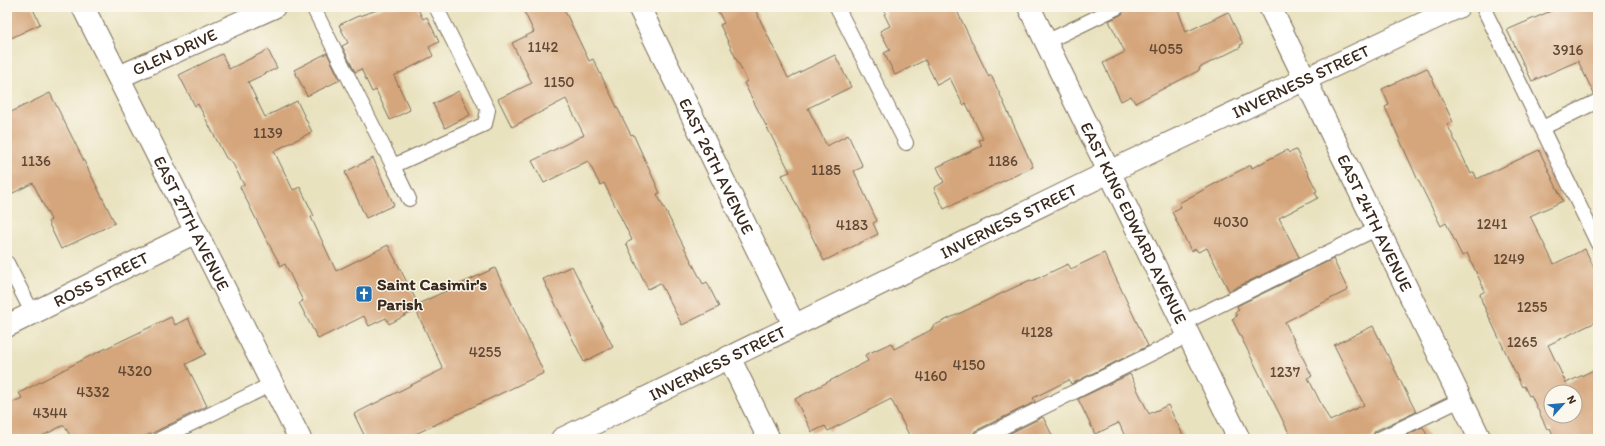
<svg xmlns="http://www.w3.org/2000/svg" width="1605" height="446" viewBox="0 0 1605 446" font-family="Itim,sans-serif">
  <rect width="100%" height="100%" fill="#fbf7ec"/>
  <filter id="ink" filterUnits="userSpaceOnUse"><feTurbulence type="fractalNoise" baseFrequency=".025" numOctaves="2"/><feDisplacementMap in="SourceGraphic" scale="8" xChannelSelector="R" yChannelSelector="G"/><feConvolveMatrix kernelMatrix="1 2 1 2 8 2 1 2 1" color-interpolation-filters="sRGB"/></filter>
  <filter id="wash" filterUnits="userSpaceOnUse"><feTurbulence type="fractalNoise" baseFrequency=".012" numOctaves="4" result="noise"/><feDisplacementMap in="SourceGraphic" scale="16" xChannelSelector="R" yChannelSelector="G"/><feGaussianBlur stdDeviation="0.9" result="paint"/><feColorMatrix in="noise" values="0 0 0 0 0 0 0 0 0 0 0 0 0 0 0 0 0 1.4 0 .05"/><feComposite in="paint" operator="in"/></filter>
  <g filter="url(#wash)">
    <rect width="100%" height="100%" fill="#e9e2bf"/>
    <g id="blocks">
      <path fill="#d5a67c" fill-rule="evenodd" d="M7,7H32L40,24L7,40Z
        M386,7H417L423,19L427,17L439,42L429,47L433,56L394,76L410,110L390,120L376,90L372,92L361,69L355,72L342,46L348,43L339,25L356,17Z
        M522,7H563L589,61L593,59L631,135L633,134L660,193L657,194L703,284L707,282L719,307L682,325L660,283L648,289L626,243L632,240L604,183L600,185L588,161L544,183L532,161L584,135L566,99L512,127L498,99L532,83L512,43L534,32Z
        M716,7H754L788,78L835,55L851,87L808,108L827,146L848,135L863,167L854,171L877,221L873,223L878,234L824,261L782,175L790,172L744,83L747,81L720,25L724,23Z
        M883,7H955L989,77L991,75L1033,167L944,209L934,188L944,182L937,167L982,146L979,140L983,139L966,103L963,105L950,78L937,85L925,60L895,75L884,53L890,50L880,31L890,26L884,14L886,13Z
        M1126,7H1177L1186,32L1228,12L1243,44L1240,45L1241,47L1199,68L1200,70L1135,103L1131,96L1121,101L1103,63L1125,52L1109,21L1122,14Z
        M1560,7H1598V93L1594,94L1578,61L1532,81L1507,30Z
        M268,50L277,68L248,82L265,117L297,101L312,132L274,151L293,190L300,187L314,216L311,217L336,271L388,245L418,304L495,268L544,373L405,439H366L354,414L443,369L416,310L389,324L386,318L369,326L364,316L318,339L299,303L303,301L285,264L281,266L266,239L240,187L244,185L232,162L226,158L198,104L195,106L179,75L222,54L229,69Z
        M327,53L340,80L307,96L294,70Z
        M1427,68L1453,122L1447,124L1471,174L1474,172L1477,179L1539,150L1563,201L1530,216L1554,264L1585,249L1598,276V321L1548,345L1566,383L1598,368V439H1555L1550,428L1547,429L1531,395L1529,396L1524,386L1522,387L1482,302L1480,294L1485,291L1467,253L1462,256L1446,223L1441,226L1417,178L1385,107L1389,105L1382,89ZM1551,392H1575V416H1551Z
        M459,91L470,115L445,128L433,104Z
        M50,93L115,223L61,249L48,222L51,220L33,183L7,196V114Z
        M1287,150L1289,153L1296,150L1317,191L1315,192L1318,198L1279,218L1299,257L1229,291L1207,248L1198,252L1196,249L1191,251L1172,212L1181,207L1179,203L1233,174L1251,165L1252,168Z
        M373,158L394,205L366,218L345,172Z
        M1104,253L1148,346L1071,384L1069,380L1033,398L1035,402L975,431L971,439H911L891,399L828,431L825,426L812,432L795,399L868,361L865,355L891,343L894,349L931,330L933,326L1030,280L1032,281L1068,264L1071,269Z
        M1333,259L1348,290L1285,322L1312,376L1308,378L1330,421L1364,405L1334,345L1373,326L1416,412L1375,431L1371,439H1292L1232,319L1237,316L1235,312L1239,310L1237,306Z
        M572,266L613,347L584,362L543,279Z
        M171,317L175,325L188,318L206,354L186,364L207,406L140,439H72L64,425L36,439H7V405L22,398L19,393L86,358Z
        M1130,374L1149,414L1168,405L1185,439H1126L1119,423L1095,434L1078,399Z
        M1043,417L1054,439H998Z
        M1423,427L1429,439H1399Z"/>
    </g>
  </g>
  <g filter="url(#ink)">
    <use href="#blocks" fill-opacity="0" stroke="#786a56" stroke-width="1"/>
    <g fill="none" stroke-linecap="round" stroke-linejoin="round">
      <g stroke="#786a56" stroke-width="16">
        <path id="service" d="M313,7L393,166L485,124L488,110L436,7
          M837,7L906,143
          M1483,7L1598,244
          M1046,42L1118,7
          M1542,128L1598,101
          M393,166L409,199
          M7,263L33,314
          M1183,323L1376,229
          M160,439L272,384
          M979,439L1189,335
          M1379,439L1460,400"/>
      </g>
      <g stroke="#786a56" stroke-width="24">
        <g id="minor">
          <path id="s1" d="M83,7L300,439"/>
          <path id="s2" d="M639,7L794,325"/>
          <path id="s3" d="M1270,7L1480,439"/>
          <path id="s4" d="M119,77L274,7"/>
          <path id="s5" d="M7,326L196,232"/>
          <path d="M729,357L769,439"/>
          <path id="s6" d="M562,439L1109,172L1458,7"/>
        </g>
      </g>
      <g stroke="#786a56" stroke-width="24">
        <g id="secondary">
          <path id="s7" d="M1029,7L1239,439"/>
        </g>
      </g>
      <use href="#service" stroke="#fff" stroke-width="14"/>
      <use href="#minor" stroke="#fff" stroke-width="22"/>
      <use href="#secondary" stroke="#fff" stroke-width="22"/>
    </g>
  </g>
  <defs>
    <g id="church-square" transform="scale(0.9)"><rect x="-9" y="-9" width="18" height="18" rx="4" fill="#1f6fb2" stroke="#fbf7ec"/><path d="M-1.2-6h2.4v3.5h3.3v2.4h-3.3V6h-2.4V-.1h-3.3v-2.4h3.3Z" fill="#fff"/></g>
  </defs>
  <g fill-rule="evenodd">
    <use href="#church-square" x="364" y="294"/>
  </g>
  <g text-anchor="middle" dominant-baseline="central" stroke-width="3" stroke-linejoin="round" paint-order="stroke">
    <g font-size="15" fill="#624936">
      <text x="543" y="47">1142</text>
      <text x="1166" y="49">4055</text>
      <text x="1568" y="50">3916</text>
      <text x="559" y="82">1150</text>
      <text x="268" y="133">1139</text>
      <text x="36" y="161">1136</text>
      <text x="1003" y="161">1186</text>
      <text x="826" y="170">1185</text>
      <text x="1231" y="222">4030</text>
      <text x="1492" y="224">1241</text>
      <text x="852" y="225">4183</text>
      <text x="1509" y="259">1249</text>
      <text x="1532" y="307">1255</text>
      <text x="1037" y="332">4128</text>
      <text x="1522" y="342">1265</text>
      <text x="485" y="352">4255</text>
      <text x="969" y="365">4150</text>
      <text x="135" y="371">4320</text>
      <text x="1285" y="372">1237</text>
      <text x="931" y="376">4160</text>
      <text x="93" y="392">4332</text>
      <text x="50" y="413">4344</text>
    </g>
    <g font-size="17" fill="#3b2a1e" stroke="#fbf7ec">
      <text stroke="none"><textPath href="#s4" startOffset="61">GLEN DRIVE</textPath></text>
      <text stroke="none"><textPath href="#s6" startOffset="821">INVERNESS STREET</textPath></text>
      <text stroke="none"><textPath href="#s2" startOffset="177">EAST 26TH AVENUE</textPath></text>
      <text stroke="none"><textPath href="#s6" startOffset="497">INVERNESS STREET</textPath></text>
      <text stroke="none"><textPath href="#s1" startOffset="242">EAST 27TH AVENUE</textPath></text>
      <text stroke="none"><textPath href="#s7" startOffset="240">EAST KING EDWARD AVENUE</textPath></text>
      <text stroke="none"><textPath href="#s3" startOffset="240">EAST 24TH AVENUE</textPath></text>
      <text stroke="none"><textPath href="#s5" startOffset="105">ROSS STREET</textPath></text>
      <text stroke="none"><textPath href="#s6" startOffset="173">INVERNESS STREET</textPath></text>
    </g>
    <g font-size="17" font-weight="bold" fill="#3b2a1e" stroke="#fbf7ec" text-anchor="start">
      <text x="377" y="284">Saint Casimir's<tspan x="377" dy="20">Parish</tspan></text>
    </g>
  </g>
  <rect width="1605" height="446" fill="none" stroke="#fbf7ec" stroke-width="24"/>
  <g transform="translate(1563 404) rotate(63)"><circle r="19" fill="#fbf7ec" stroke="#aea59a"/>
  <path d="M0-3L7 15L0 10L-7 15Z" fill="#1f6fb2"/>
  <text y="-6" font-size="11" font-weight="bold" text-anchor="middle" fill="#3b2a1e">N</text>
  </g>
</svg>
